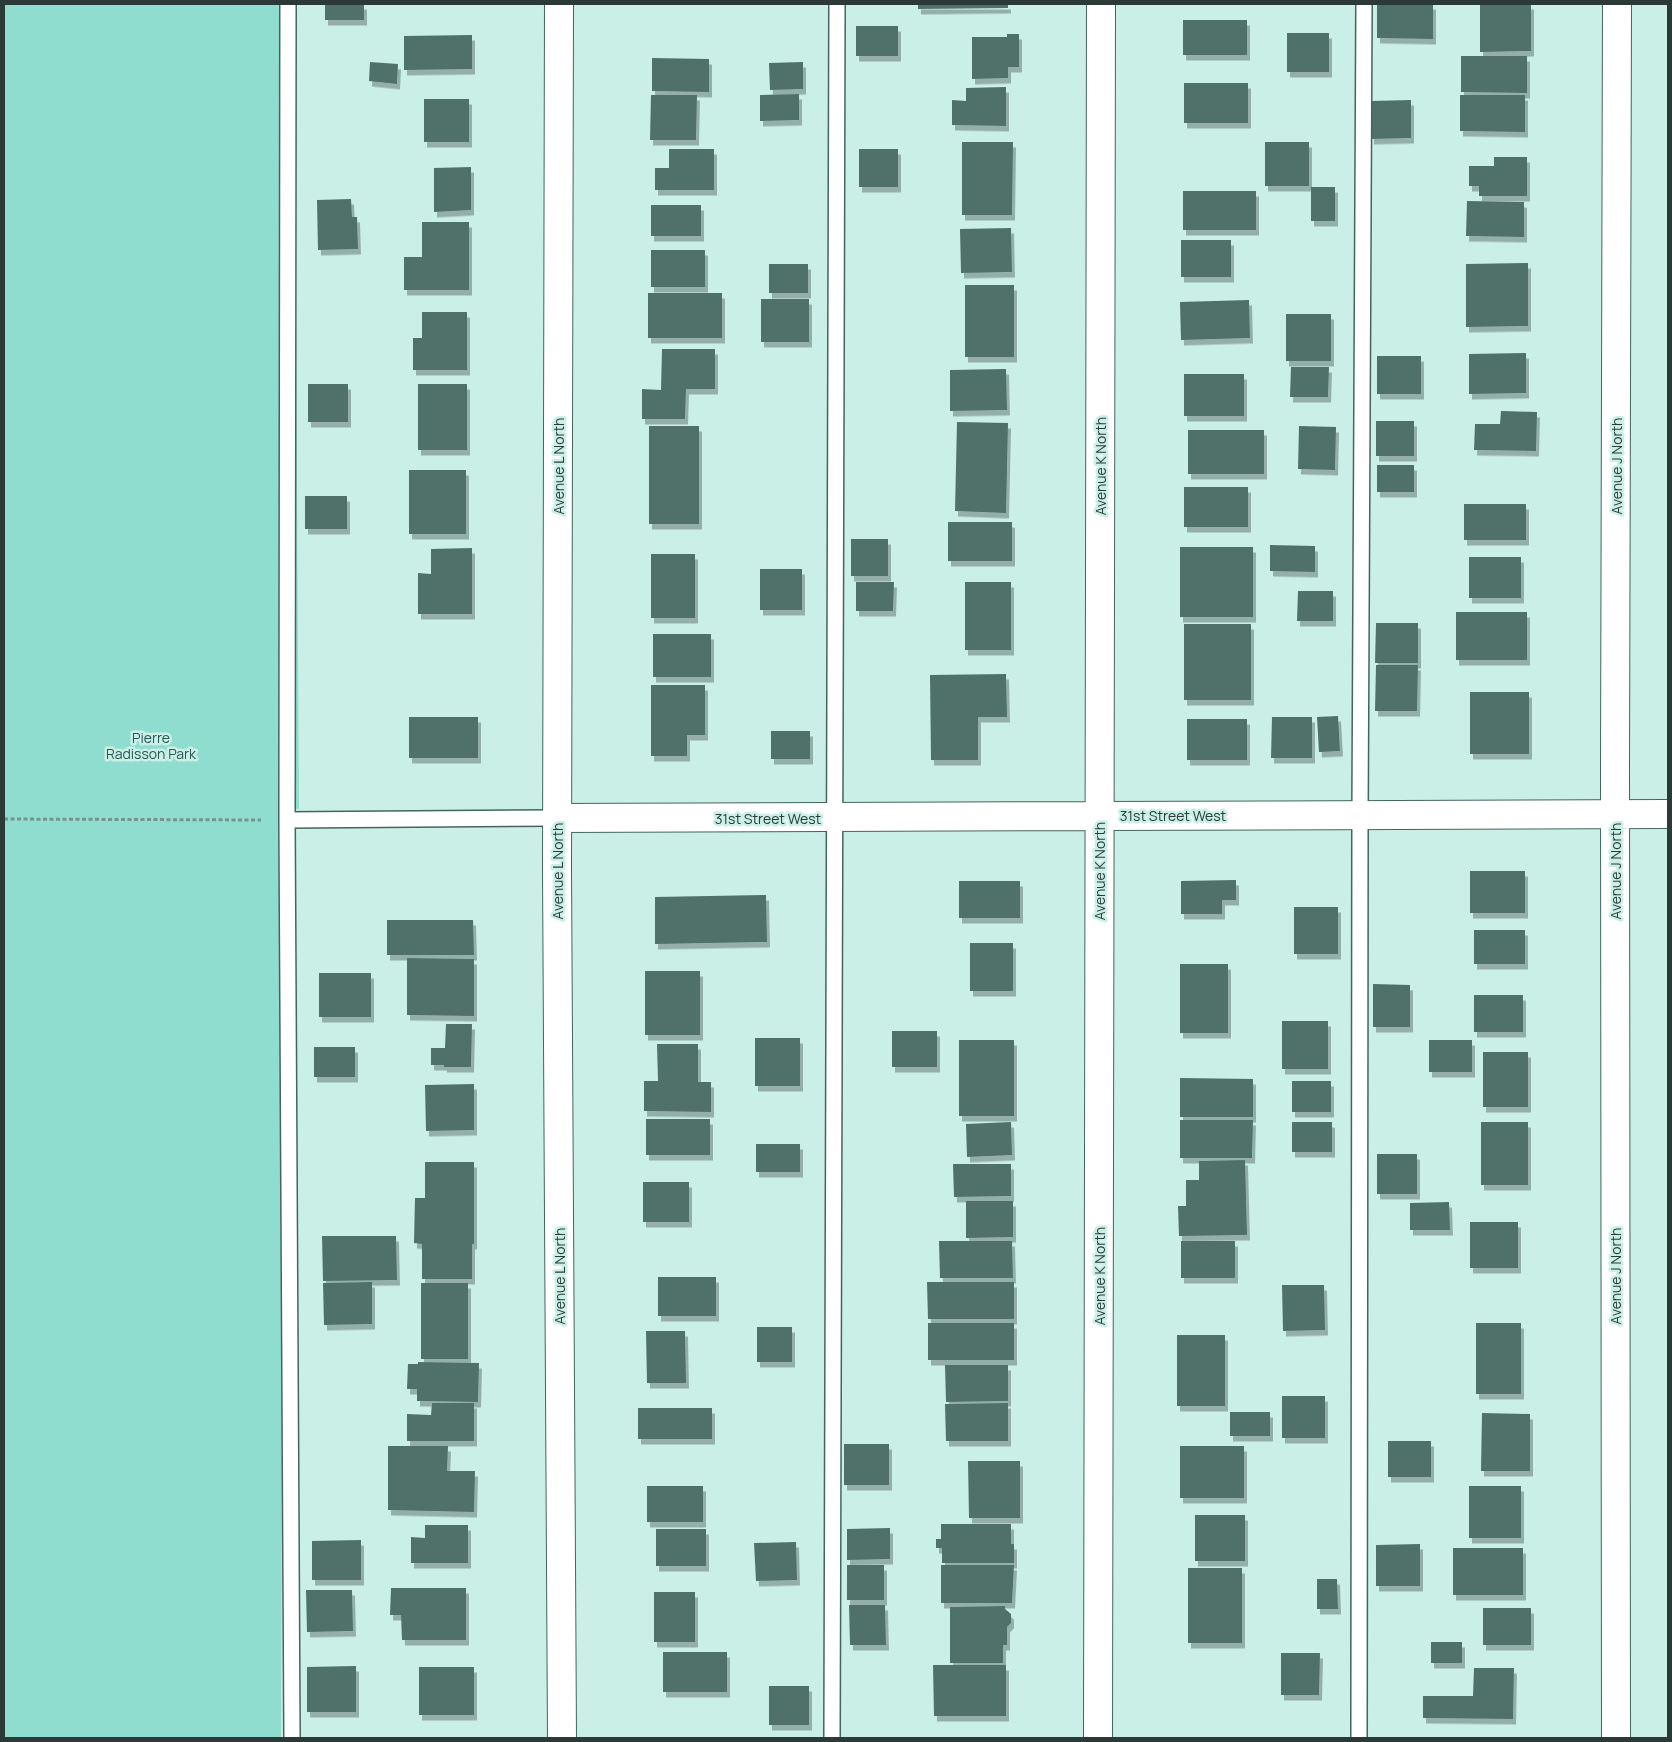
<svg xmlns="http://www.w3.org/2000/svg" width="1672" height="1742" viewBox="0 0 1672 1742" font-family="Manrope,sans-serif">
  <defs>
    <filter id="shadow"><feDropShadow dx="3" dy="5.5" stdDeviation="0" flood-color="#0004"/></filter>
  </defs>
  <rect width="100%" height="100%" fill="#caefe7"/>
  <path fill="#8fddce" d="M4,4H294L299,809H284L281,1738H4Z"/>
  <path fill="#4f716a" filter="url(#shadow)" d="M325,4H364V20H325Z
    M918,4H1008V8L918,9Z
    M1377,4H1433V39L1377,38Z
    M1480,4H1531V51L1480,52Z
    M1183,20H1247V55H1183Z
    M856,26H898V56H856Z
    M1287,33H1329V72H1287Z
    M1007,34H1019V67H1008V78L972,79V37H1007Z
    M472,35V69L404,70V36Z
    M1461,56H1527V93L1461,92Z
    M652,58L709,59V92L652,91Z
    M370,62L398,64L397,84L369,81Z
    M803,62V89L770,90L769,63Z
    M1184,83H1248V123H1184Z
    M1006,87V126L952,125V100L966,101V88Z
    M799,94V120L760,121V95Z
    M651,95H697L696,140H650Z
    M1460,95H1525V132L1460,131Z
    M424,99H469V142H424Z
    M1411,100V138L1371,139V101Z
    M962,142H1013L1012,215H962Z
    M1265,142H1309V186H1265Z
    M669,149H714V190H655V168H669Z
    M859,149H898V187H859Z
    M1494,157H1527V196H1479V186H1469V166H1494Z
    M471,167V210L434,212V168Z
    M1311,187H1335V221H1311Z
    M1183,191H1256V230H1183Z
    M351,199L352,217H357L358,249L318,250L317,200Z
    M1467,201L1524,202V237L1466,236Z
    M651,205H701V236H651Z
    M422,222H469V290H404V257H422Z
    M1011,228L1012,272L961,273L960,229Z
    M1181,240H1231V277H1181Z
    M651,250H705V287H651Z
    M1528,263V326L1466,327V264Z
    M769,264H808V293H769Z
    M965,285H1014V357H965Z
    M648,293H722V338H648Z
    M761,299H809V342H761Z
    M1249,300L1250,338L1181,340L1180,302Z
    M422,312H467V370H413V338H422Z
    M1286,314H1331V361H1286Z
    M662,349H715V389H686L685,419H642V389L661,390Z
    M1526,353V393L1469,394V354Z
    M1377,356H1421V394H1377Z
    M1291,367H1329L1328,397H1290Z
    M1006,369L1007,410L950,411V370Z
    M1184,374H1244V416H1184Z
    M308,384H348V422H308Z
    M418,384H467V450H418Z
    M1501,411L1537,412L1536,451L1474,450L1475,424H1500Z
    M1376,421H1414V456H1376Z
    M957,422L1008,423L1006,513L955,511Z
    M649,426H699V524H649Z
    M1299,426L1336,427L1335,470L1298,469Z
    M1188,430H1264V474H1188Z
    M1377,465H1414V492H1377Z
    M409,470H466V534H409Z
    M1184,487H1248V527H1184Z
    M305,496H347V529H305Z
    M1464,504H1526V540H1464Z
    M948,522H1012V561H948Z
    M851,539H888V576H851Z
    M1270,545L1315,546V572L1270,571Z
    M1180,547H1253V617H1180Z
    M472,548V614H418V573L431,574V549Z
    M651,554H695V618H651Z
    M1469,557H1521V598H1469Z
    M760,569H802V610H760Z
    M856,582H894L893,611H856Z
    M965,582H1011V650H965Z
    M1298,591H1333V621H1297Z
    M1456,612H1527V660H1456Z
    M1376,623H1418V663H1375Z
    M1184,624H1251V700H1184Z
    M653,634H711V677H653Z
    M1376,665H1418L1417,711H1375Z
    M1006,674L1007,717H978V760H931L930,675Z
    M651,685H705V735H687V756H651Z
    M1470,692H1529V754H1470Z
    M1338,716L1340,751L1319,752L1317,717Z
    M409,717H478V758H409Z
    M1272,717H1312V758H1271Z
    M1187,719H1247V760H1187Z
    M771,731H810V759H771Z
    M1470,871H1525V913H1470Z
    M1236,880V900H1222V914H1181V881Z
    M959,881H1020V918H959Z
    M766,895L767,942L655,944V897Z
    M1294,907H1338V954H1294Z
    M387,920H473L474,955H387Z
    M1474,930H1525V964H1474Z
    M970,943H1013V991H970Z
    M407,958L474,959V1016L407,1015Z
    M1180,964H1228V1033H1180Z
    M645,971H700V1035H645Z
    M319,973H371V1017H319Z
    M1373,984L1410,985V1027H1373Z
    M1474,995H1523V1032H1474Z
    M1282,1021H1328V1069H1282Z
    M446,1024H472L471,1067H444V1065H431V1048H445Z
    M892,1031H937V1067H892Z
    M755,1038H800V1086H755Z
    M959,1040H1014V1116H959Z
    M1429,1040H1472V1072H1429Z
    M657,1044H698V1082H711V1112L644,1111V1081H658Z
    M314,1047H355V1077H314Z
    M1483,1052H1528V1107H1483Z
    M1180,1078L1253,1079V1117H1180Z
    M1292,1081H1331V1112H1292Z
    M474,1084V1130L426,1131L425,1085Z
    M646,1119H710V1155H646Z
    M1180,1120H1253L1252,1158H1180Z
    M1011,1122L1012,1155L967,1157L966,1124Z
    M1292,1122H1332V1152H1292Z
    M1481,1122H1528V1185H1481Z
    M756,1144H800V1172H756Z
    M1377,1154H1417V1194H1377Z
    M1245,1160L1247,1235L1179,1236L1178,1206H1186V1180H1199V1161Z
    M425,1162H474V1244H472V1279H422V1244L414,1243L415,1198H425Z
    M953,1164H1011V1196L954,1197Z
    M643,1182H689V1222H643Z
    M966,1201H1013V1237L966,1238Z
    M1449,1202L1450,1230H1410V1203Z
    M1470,1222H1518V1268H1470Z
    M322,1236H396L397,1280L323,1281Z
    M939,1241H1012L1013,1278H940Z
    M1181,1241H1235V1278H1181Z
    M658,1277H716V1316H658Z
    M372,1282V1324L324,1325L323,1283Z
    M927,1282H1014V1319H928Z
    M421,1283H468V1359H421Z
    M1282,1285H1324L1325,1330L1283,1331Z
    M928,1323H1014V1360H928Z
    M1476,1323H1521V1394H1476Z
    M757,1327H792V1362H757Z
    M646,1331H685L686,1383H647Z
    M1177,1335H1225V1406H1177Z
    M418,1362L479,1363L478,1402L417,1401V1389H407L408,1364H418Z
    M945,1365H1008V1401L946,1402Z
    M1282,1396H1325V1438H1282Z
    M432,1403H474V1441H407V1414L431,1415Z
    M1008,1403V1441H946L945,1404Z
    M638,1408H712V1439H638Z
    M1230,1412H1270V1436H1230Z
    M1482,1413L1530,1414V1471H1481Z
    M1388,1441H1431V1477H1388Z
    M844,1444H889V1485H844Z
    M388,1446H448L447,1471H475L474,1512L388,1510Z
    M1180,1446H1244V1498H1180Z
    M968,1461H1020V1518H969Z
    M647,1486H703V1522H647Z
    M1469,1486H1521V1538H1469Z
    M1195,1515H1245V1561H1195Z
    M941,1524H1011V1544H1014V1563H942V1548H936V1539H941Z
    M425,1525H468V1563H411V1537L425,1538Z
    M890,1528V1559L847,1560V1529Z
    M656,1529H706V1566H656Z
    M361,1540V1580H312V1541Z
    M796,1542L797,1580L756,1581L754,1543Z
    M1420,1544V1586H1376V1545Z
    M1453,1548H1523V1595H1453Z
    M847,1565H884V1600H847Z
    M941,1565H1014L1012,1603H941Z
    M1188,1568H1242V1643H1188Z
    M1317,1579H1337L1338,1609H1317Z
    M391,1588H466V1640H402L401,1615H390Z
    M306,1590H352L353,1631L307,1632Z
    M654,1592H695V1642H654Z
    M849,1605H885L886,1645H850Z
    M1005,1606V1609L1011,1614V1623L1007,1627V1645H1003V1663H950V1607Z
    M1483,1608H1531V1645H1483Z
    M1431,1642H1462V1663H1431Z
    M663,1652H727V1692H663Z
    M1281,1653H1320L1319,1695H1281Z
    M933,1665H1006V1716H934Z
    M356,1666V1712H307V1667Z
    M419,1667H474V1715H419Z
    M1474,1668H1514L1513,1719L1423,1718V1696H1473Z
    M769,1686H809V1725H769Z"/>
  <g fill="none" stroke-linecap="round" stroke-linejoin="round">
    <g stroke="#44655e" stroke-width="18">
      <path id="lane" d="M288,4L287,820L292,1738
        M287,820L557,818
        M832,1738L837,4
        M1359,1738L1360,815L1364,4"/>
    </g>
    <g stroke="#44655e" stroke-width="30">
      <path id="street" d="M559,4L557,868L562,1738
        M557,818L1668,814
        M1098,1738L1101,4
        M1616,1738L1615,769L1617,4"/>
    </g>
    <path stroke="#78928d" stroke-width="3" stroke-dasharray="4 2.5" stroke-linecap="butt" d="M4,819L261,820"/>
    <use href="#lane" stroke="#fff" stroke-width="15"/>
    <use href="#street" stroke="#fff" stroke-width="28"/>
  </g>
  <g text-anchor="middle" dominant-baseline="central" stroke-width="5" stroke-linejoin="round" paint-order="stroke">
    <g font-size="14" fill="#2b3a37" stroke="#caefe7">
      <text transform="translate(558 466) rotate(-90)">Avenue L North</text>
      <text transform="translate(1100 466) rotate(-90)">Avenue K North</text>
      <text transform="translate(1616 466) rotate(-90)">Avenue J North</text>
      <text x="1173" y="815">31st Street West</text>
      <text x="768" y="818">31st Street West</text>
      <text transform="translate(557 871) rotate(-90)">Avenue L North</text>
      <text transform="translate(1099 871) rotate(-90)">Avenue K North</text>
      <text transform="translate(1615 871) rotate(-90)">Avenue J North</text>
      <text transform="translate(559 1276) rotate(-90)">Avenue L North</text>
      <text transform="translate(1099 1276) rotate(-90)">Avenue K North</text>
      <text transform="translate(1615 1276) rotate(-90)">Avenue J North</text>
    </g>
    <g font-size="14" fill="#285a52" stroke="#caefe7">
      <text x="151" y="737">Pierre<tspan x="151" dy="16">Radisson Park</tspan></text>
    </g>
  </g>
  <rect width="1672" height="1742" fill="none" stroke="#2b3a37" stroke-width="10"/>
</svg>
